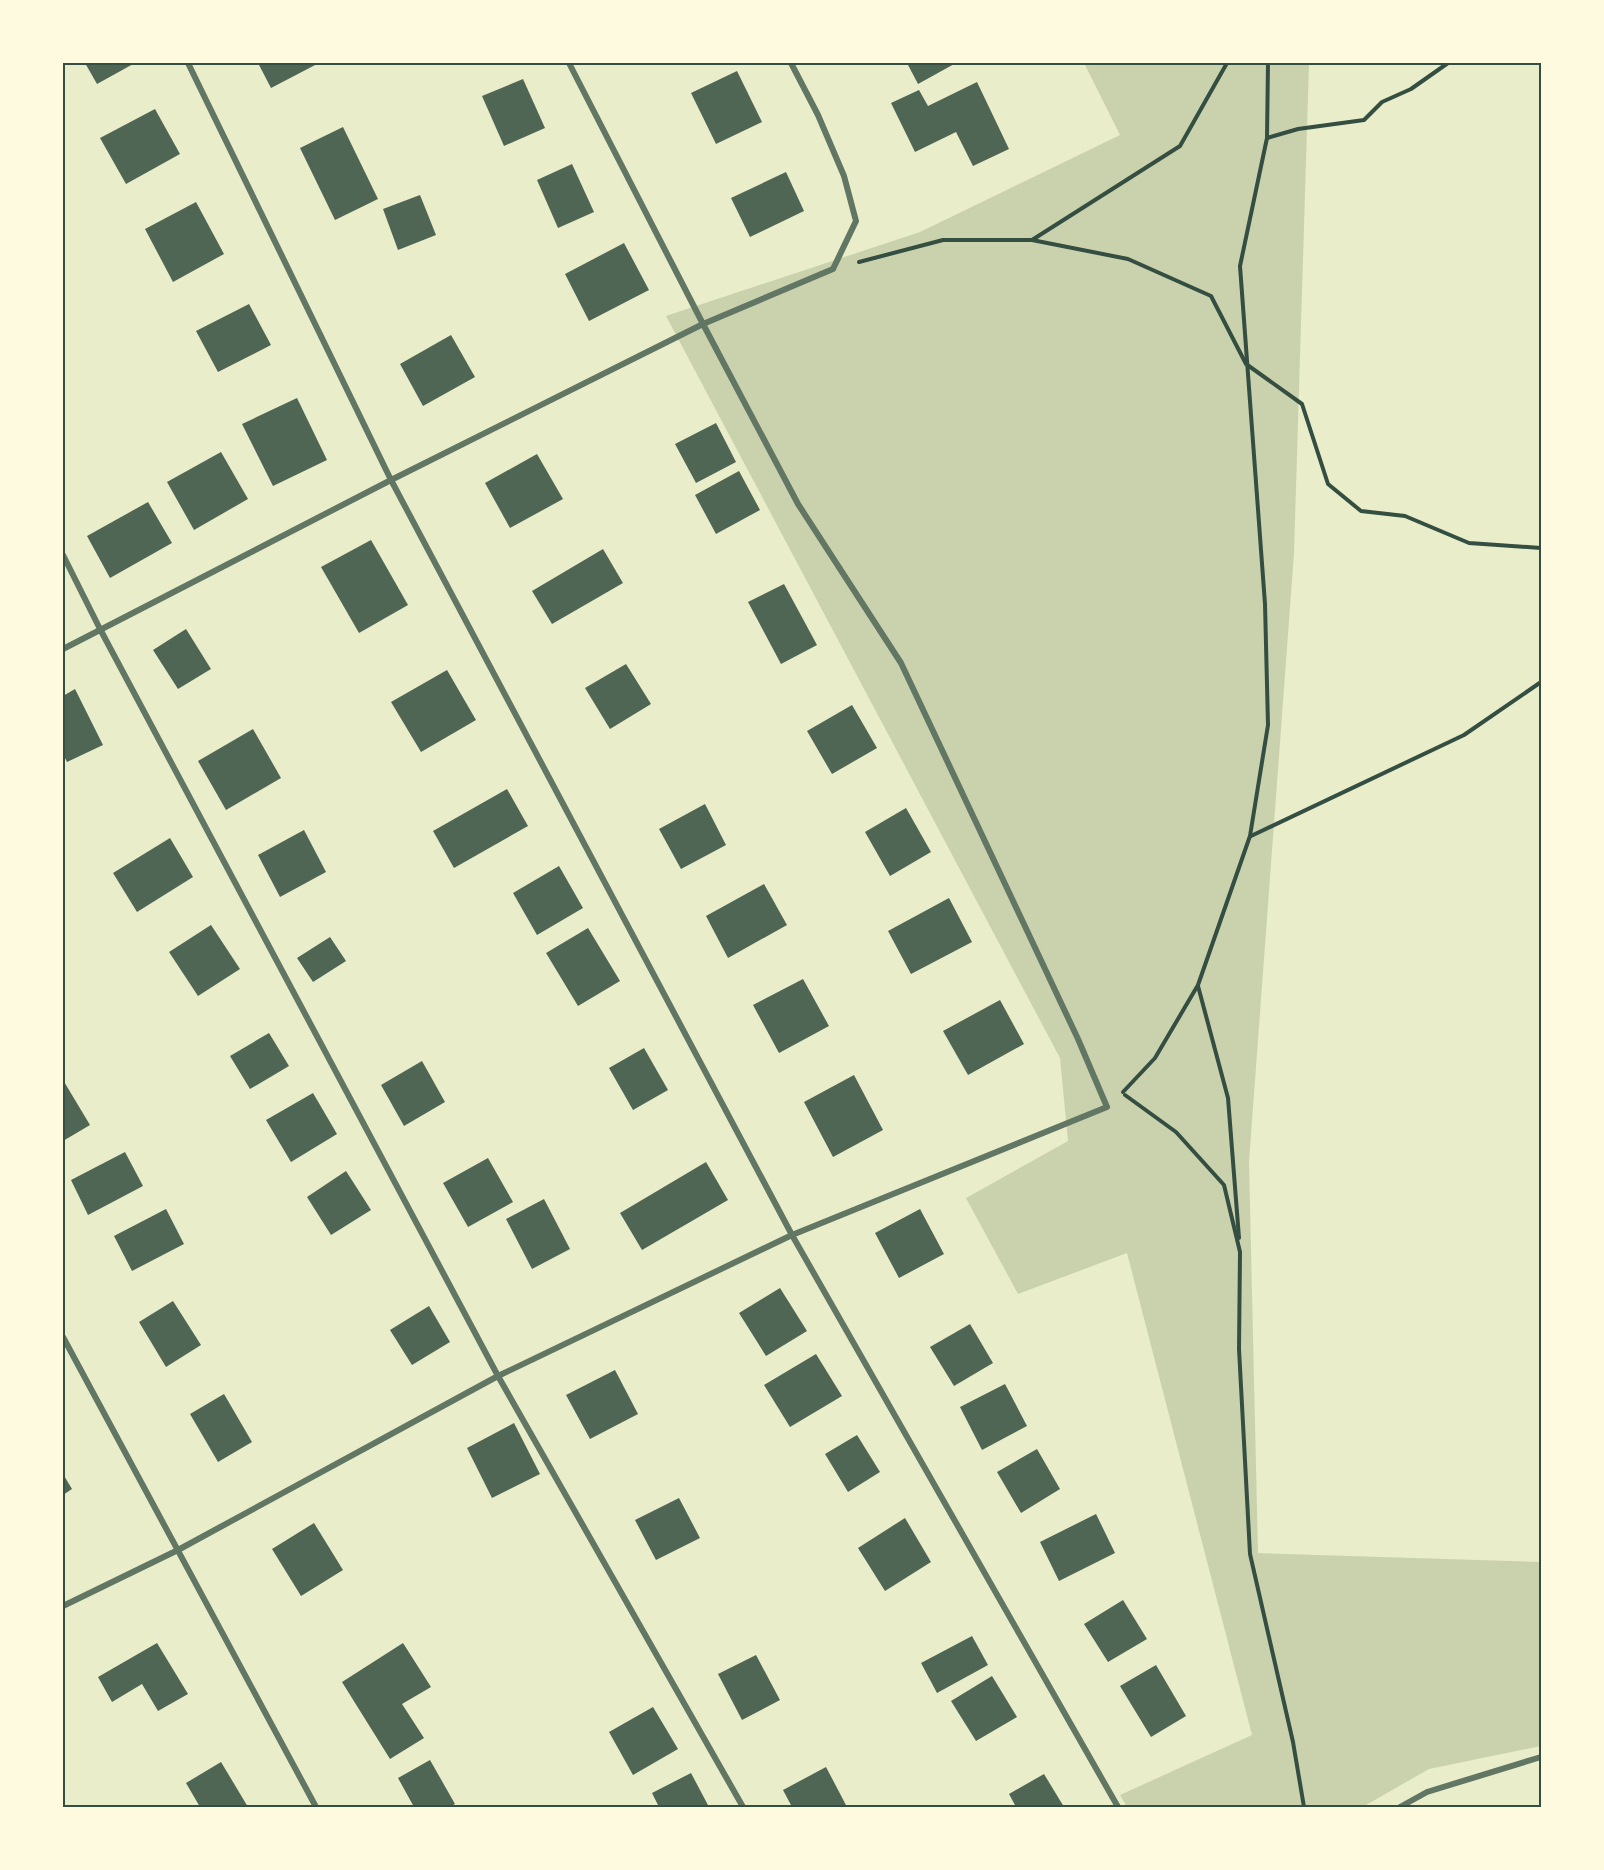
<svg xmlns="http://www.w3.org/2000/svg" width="1604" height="1870" font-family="'Exo 2',sans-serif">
  <rect width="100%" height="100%" fill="#e9edc9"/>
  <polygon fill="#cad2ad" points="1084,63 1309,63 1294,553 1249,1162 1258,1553 1541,1562 1541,1746 1429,1769 1366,1805 1367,1807 1127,1807 1120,1795 1252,1735 1127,1253 1018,1294 966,1198 1068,1141 1060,1058 666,316 920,232 1120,135"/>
  <g fill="#4f6655">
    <polygon points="85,63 135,63 97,84"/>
    <polygon points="258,63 319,63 271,88"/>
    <polygon points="907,63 956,63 918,84"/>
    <polygon points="737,71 762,122 716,144 691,93"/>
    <polygon points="523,79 545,128 504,146 482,96"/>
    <polygon points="977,82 1009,149 973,166 956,132 915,152 891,103 919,90 928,106"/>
    <polygon points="155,109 180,154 126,184 100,138"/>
    <polygon points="343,127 378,199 335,220 300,148"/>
    <polygon points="572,164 594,212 558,228 537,180"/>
    <polygon points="786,172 804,211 750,237 731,198"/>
    <polygon points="420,195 436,235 398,250 383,209"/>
    <polygon points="196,202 224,254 173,282 145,229"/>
    <polygon points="624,243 649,290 589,321 565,274"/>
    <polygon points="249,304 271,345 218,372 196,331"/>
    <polygon points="451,335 475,377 423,406 400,364"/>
    <polygon points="297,398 327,460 273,486 242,424"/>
    <polygon points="716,423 736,462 696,483 675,444"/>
    <polygon points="221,452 248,499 194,530 167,482"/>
    <polygon points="537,454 563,499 510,528 485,483"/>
    <polygon points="739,471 760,510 716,534 695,495"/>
    <polygon points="148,502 172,543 110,578 87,536"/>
    <polygon points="371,540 408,605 359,633 321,567"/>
    <polygon points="603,549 623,583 552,624 532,591"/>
    <polygon points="784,584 817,645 781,664 748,602"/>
    <polygon points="186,629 211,669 178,689 153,650"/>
    <polygon points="626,664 651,704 610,729 585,688"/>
    <polygon points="447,670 476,720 421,752 391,702"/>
    <polygon points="75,689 103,745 67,762 63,754 63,696"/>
    <polygon points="852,705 877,748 832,774 807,731"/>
    <polygon points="253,729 281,778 226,810 198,761"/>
    <polygon points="507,789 528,826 454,868 433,831"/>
    <polygon points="705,804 726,845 681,869 659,829"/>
    <polygon points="906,808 931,852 890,876 865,832"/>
    <polygon points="304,830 326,872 280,897 258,855"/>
    <polygon points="170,838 193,877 137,912 113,873"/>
    <polygon points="559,866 583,908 537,935 513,893"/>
    <polygon points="764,884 787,925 728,958 706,916"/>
    <polygon points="949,898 972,942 911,974 888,931"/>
    <polygon points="211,925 240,969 198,996 169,952"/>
    <polygon points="588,928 620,981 578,1006 546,953"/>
    <polygon points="330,937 346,961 313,982 297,958"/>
    <polygon points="803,979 829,1026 779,1053 753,1005"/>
    <polygon points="1000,1000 1024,1044 968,1075 943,1031"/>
    <polygon points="269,1033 289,1066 250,1089 230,1056"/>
    <polygon points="644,1048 668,1090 633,1110 609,1068"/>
    <polygon points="422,1061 445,1102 404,1126 381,1085"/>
    <polygon points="854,1075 883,1130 833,1157 804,1102"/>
    <polygon points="63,1080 90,1125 63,1141"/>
    <polygon points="313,1093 337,1134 291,1162 266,1120"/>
    <polygon points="125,1152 143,1186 88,1215 71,1180"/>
    <polygon points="488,1158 513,1202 468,1227 443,1183"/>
    <polygon points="706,1162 728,1200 642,1250 620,1213"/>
    <polygon points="346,1171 371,1210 331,1235 307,1197"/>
    <polygon points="544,1199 570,1249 532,1269 506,1219"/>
    <polygon points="166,1209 184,1244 132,1271 114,1236"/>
    <polygon points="920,1209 944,1254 899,1278 875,1233"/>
    <polygon points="780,1288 807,1331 766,1356 739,1313"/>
    <polygon points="173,1301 201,1345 166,1367 139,1322"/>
    <polygon points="429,1306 450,1342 412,1365 390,1330"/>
    <polygon points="970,1324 993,1363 954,1386 930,1347"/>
    <polygon points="816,1354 842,1396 790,1427 764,1385"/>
    <polygon points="615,1370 638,1414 590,1439 566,1395"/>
    <polygon points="1005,1384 1027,1426 982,1450 960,1407"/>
    <polygon points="224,1394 252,1442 218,1462 190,1414"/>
    <polygon points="514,1423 540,1474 492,1498 467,1448"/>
    <polygon points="857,1435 880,1472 848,1492 825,1454"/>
    <polygon points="1037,1449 1060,1489 1021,1513 997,1472"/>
    <polygon points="63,1474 72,1489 63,1495"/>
    <polygon points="679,1498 700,1538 656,1560 635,1520"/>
    <polygon points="1096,1514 1115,1553 1059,1581 1040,1542"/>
    <polygon points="905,1518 931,1562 885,1591 858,1548"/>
    <polygon points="314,1523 343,1570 301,1596 272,1549"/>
    <polygon points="1123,1600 1147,1639 1108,1662 1084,1624"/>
    <polygon points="972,1636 988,1665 937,1693 921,1663"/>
    <polygon points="157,1643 188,1694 158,1711 142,1684 112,1702 98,1677"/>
    <polygon points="403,1643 431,1687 402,1704 424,1738 390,1759 342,1682"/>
    <polygon points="756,1655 780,1700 742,1720 718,1674"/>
    <polygon points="1156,1665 1186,1716 1151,1737 1120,1686"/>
    <polygon points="992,1676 1017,1717 976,1741 951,1701"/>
    <polygon points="653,1707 678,1749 633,1775 609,1732"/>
    <polygon points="430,1760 455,1804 449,1807 414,1807 398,1778"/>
    <polygon points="221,1762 248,1807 200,1807 186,1783"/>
    <polygon points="826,1767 847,1807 792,1807 783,1790"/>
    <polygon points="691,1773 709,1807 659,1807 652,1793"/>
    <polygon points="1044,1774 1064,1807 1016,1807 1009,1794"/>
  </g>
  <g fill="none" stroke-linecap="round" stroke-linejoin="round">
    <g stroke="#344e41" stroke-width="4">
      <polyline points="1267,138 1298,129 1364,120 1382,102 1411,89 1448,63"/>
      <polyline points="1032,240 1128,259 1211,296 1246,364 1302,404 1328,484 1361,511 1405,516 1469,543 1541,548"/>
      <polyline points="859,262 943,240 1032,240 1180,146 1227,63"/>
      <polyline points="1251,836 1464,735 1541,682"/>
      <polyline points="1198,986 1228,1098 1239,1238"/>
      <polyline points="1123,1092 1155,1058 1198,985 1250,836 1268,725 1265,604 1240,266 1267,138 1268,63"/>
      <polyline points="1125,1095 1176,1132 1224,1185 1240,1252 1239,1349 1250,1554 1293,1742 1304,1807"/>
    </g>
    <g stroke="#617663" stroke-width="6">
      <polyline points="188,63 391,480 792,1235 1118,1807"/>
      <polyline points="63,555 100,629 498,1376 743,1807"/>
      <polyline points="63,649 391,480 703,324 833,269 856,221 844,176 818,115 791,63"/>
      <polyline points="63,1337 316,1807"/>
      <polyline points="63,1606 178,1550 498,1376 792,1235 1107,1107 1078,1039 901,663 798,504 703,324 569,63"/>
      <polyline points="1400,1807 1427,1792 1541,1757"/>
    </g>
  </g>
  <rect width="1604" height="1870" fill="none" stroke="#fefae0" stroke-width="129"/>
  <rect x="64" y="64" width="1476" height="1742" fill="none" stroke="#344e41" stroke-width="2"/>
</svg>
